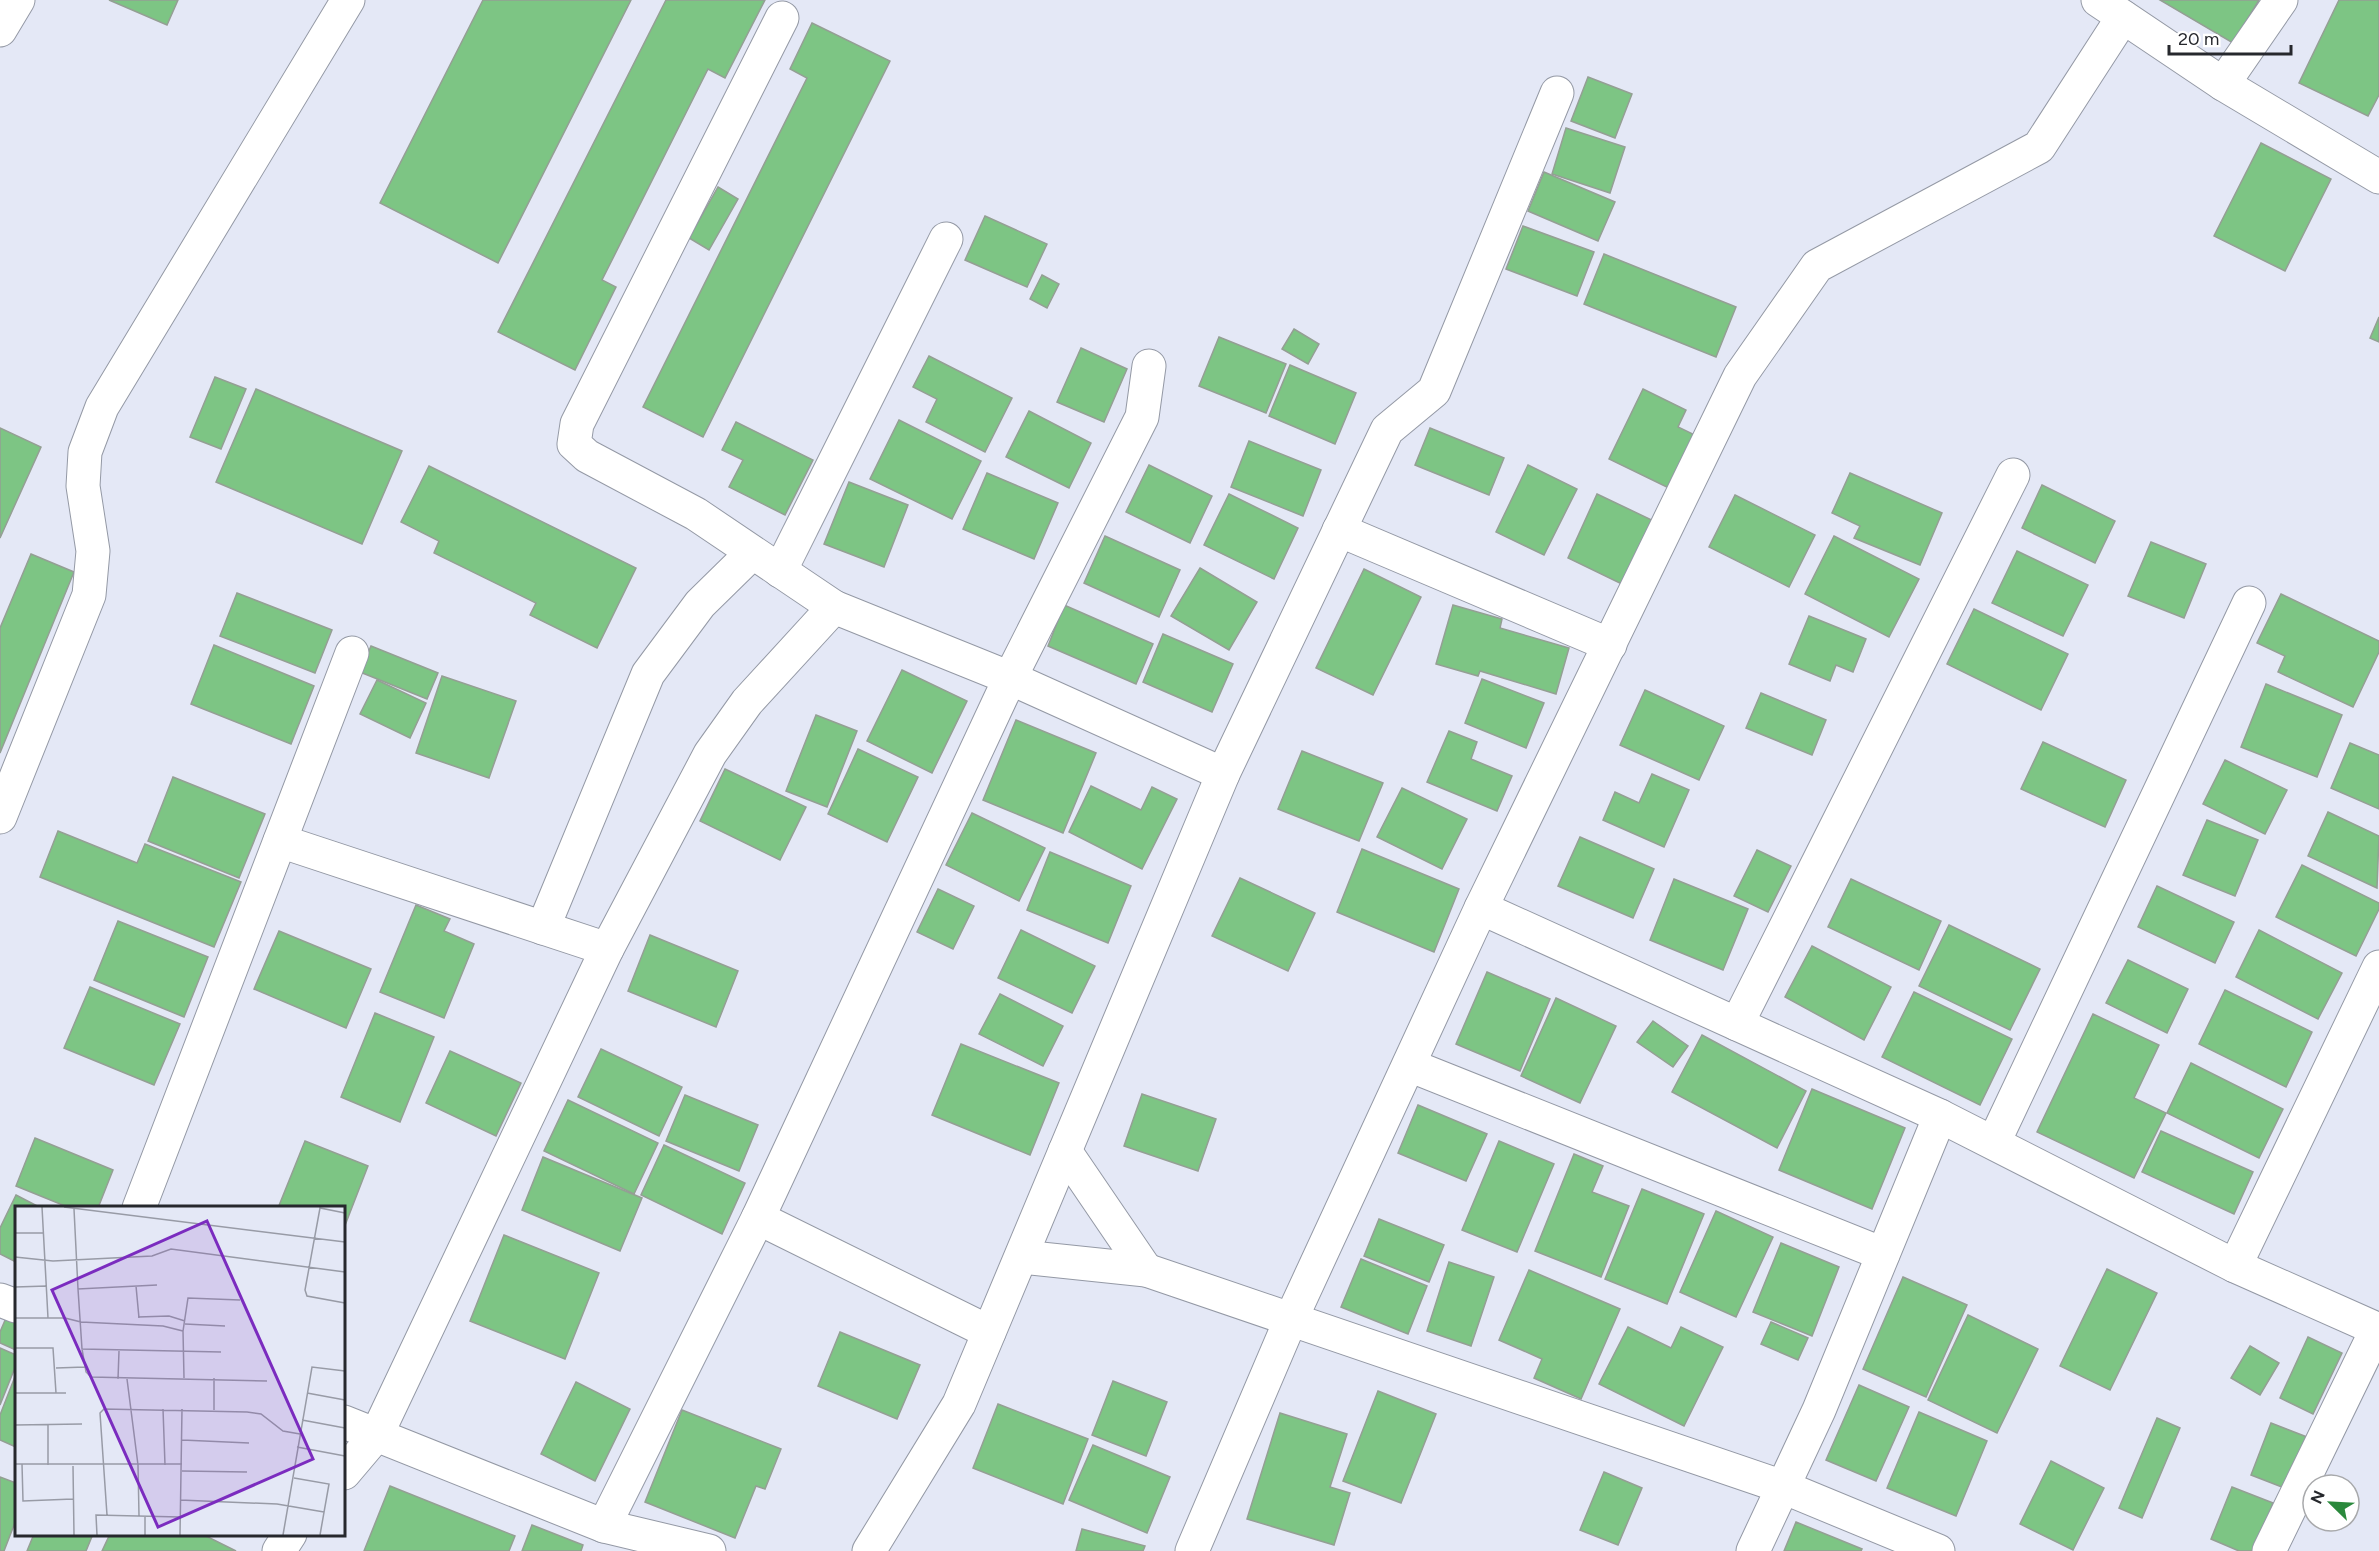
<svg xmlns="http://www.w3.org/2000/svg" width="2379" height="1551" font-family="Figtree,sans-serif">
  <rect width="100%" height="100%" fill="#e4e8f6"/>
  <g fill="#7dc584" stroke="#949f94" stroke-width="1.5">
    <polygon points="109,0 178,0 167,25"/>
    <polygon points="483,0 631,0 498,263 380,203"/>
    <polygon points="666,0 765,0 725,78 708,69 602,280 616,287 575,370 498,332"/>
    <polygon points="2160,0 2259,0 2233,43"/>
    <polygon points="2339,0 2379,0 2379,95 2368,116 2299,83"/>
    <polygon points="812,23 890,61 703,437 643,407 807,78 790,69"/>
    <polygon points="1588,77 1632,94 1615,138 1571,121"/>
    <polygon points="1566,128 1625,147 1610,193 1552,174"/>
    <polygon points="2261,143 2331,179 2285,271 2214,236"/>
    <polygon points="1544,172 1615,202 1598,241 1528,211"/>
    <polygon points="718,187 738,199 709,250 689,238"/>
    <polygon points="985,216 1047,244 1027,287 965,260"/>
    <polygon points="1523,226 1594,252 1577,296 1506,269"/>
    <polygon points="1604,254 1736,307 1716,357 1584,304"/>
    <polygon points="1042,275 1059,284 1047,308 1030,299"/>
    <polygon points="2379,317 2379,342 2370,338"/>
    <polygon points="1294,329 1319,344 1308,364 1282,349"/>
    <polygon points="1219,337 1286,364 1266,413 1199,386"/>
    <polygon points="1081,348 1127,369 1104,422 1057,402"/>
    <polygon points="929,356 1012,398 985,452 926,422 937,399 913,387"/>
    <polygon points="1290,365 1356,393 1335,444 1269,416"/>
    <polygon points="215,377 246,389 221,449 190,437"/>
    <polygon points="256,389 402,451 362,544 216,482"/>
    <polygon points="1643,389 1686,410 1678,427 1701,438 1675,491 1609,459"/>
    <polygon points="1029,411 1091,443 1069,488 1006,457"/>
    <polygon points="899,420 981,461 952,519 870,479"/>
    <polygon points="736,422 813,460 785,515 729,487 743,460 722,450"/>
    <polygon points="0,428 41,447 0,538"/>
    <polygon points="1430,428 1504,458 1489,495 1415,465"/>
    <polygon points="1249,441 1321,470 1303,516 1231,487"/>
    <polygon points="1149,465 1212,496 1190,543 1126,512"/>
    <polygon points="1528,465 1577,489 1544,555 1496,532"/>
    <polygon points="429,466 636,568 597,648 530,615 536,603 434,553 439,541 401,522"/>
    <polygon points="987,473 1058,503 1034,559 963,529"/>
    <polygon points="1850,473 1942,513 1920,565 1854,538 1860,526 1832,513"/>
    <polygon points="849,482 908,505 884,567 824,544"/>
    <polygon points="2042,485 2115,521 2095,563 2022,528"/>
    <polygon points="1229,494 1298,528 1274,579 1204,545"/>
    <polygon points="1597,494 1658,523 1628,587 1568,558"/>
    <polygon points="1735,495 1815,535 1789,587 1709,547"/>
    <polygon points="1105,536 1180,570 1159,617 1084,583"/>
    <polygon points="1834,536 1919,579 1889,637 1805,594"/>
    <polygon points="2151,542 2206,564 2184,618 2128,596"/>
    <polygon points="2017,551 2088,585 2063,636 1992,603"/>
    <polygon points="31,554 74,572 0,753 0,628"/>
    <polygon points="1200,568 1257,602 1229,650 1171,616"/>
    <polygon points="1364,569 1421,597 1373,695 1316,668"/>
    <polygon points="237,593 332,630 315,673 220,636"/>
    <polygon points="2281,594 2379,641 2379,652 2353,707 2278,672 2285,656 2257,643"/>
    <polygon points="1064,605 1153,644 1136,684 1048,646"/>
    <polygon points="1453,605 1502,619 1500,628 1569,648 1556,694 1480,671 1478,676 1436,664"/>
    <polygon points="1974,609 2068,654 2041,710 1947,664"/>
    <polygon points="1809,616 1866,639 1853,672 1836,665 1830,681 1789,664"/>
    <polygon points="1163,634 1233,664 1212,712 1143,682"/>
    <polygon points="214,645 314,686 291,744 191,704"/>
    <polygon points="371,646 438,673 427,699 360,672"/>
    <polygon points="902,670 967,701 932,773 867,741"/>
    <polygon points="442,676 516,701 489,778 416,753"/>
    <polygon points="1482,679 1544,703 1526,748 1465,723"/>
    <polygon points="377,680 426,703 410,738 360,714"/>
    <polygon points="2266,684 2342,715 2317,777 2241,747"/>
    <polygon points="1645,690 1724,726 1699,780 1620,745"/>
    <polygon points="1761,693 1826,720 1812,755 1746,728"/>
    <polygon points="816,715 857,731 827,807 786,791"/>
    <polygon points="1016,720 1096,753 1063,833 983,800"/>
    <polygon points="1449,731 1477,742 1471,759 1512,776 1497,811 1427,782"/>
    <polygon points="2043,742 2126,780 2105,827 2021,789"/>
    <polygon points="2350,743 2379,755 2379,809 2331,788"/>
    <polygon points="858,749 918,777 887,842 828,814"/>
    <polygon points="1302,751 1383,783 1359,841 1278,809"/>
    <polygon points="2225,760 2287,790 2265,834 2203,804"/>
    <polygon points="725,769 806,807 780,860 700,821"/>
    <polygon points="1652,774 1689,790 1664,847 1603,820 1615,792 1639,803"/>
    <polygon points="173,777 265,814 239,878 148,841"/>
    <polygon points="1091,786 1141,810 1152,787 1177,799 1142,869 1069,832"/>
    <polygon points="1402,788 1467,819 1442,869 1377,837"/>
    <polygon points="2328,812 2379,836 2377,888 2308,856"/>
    <polygon points="972,813 1045,848 1019,901 946,865"/>
    <polygon points="2207,820 2258,840 2235,896 2183,875"/>
    <polygon points="58,831 137,863 145,844 241,882 214,947 40,877"/>
    <polygon points="1580,837 1654,869 1633,918 1558,886"/>
    <polygon points="1362,849 1459,889 1434,952 1337,912"/>
    <polygon points="1757,850 1791,866 1768,912 1734,896"/>
    <polygon points="1050,852 1131,886 1108,943 1027,910"/>
    <polygon points="2302,865 2379,903 2379,909 2356,956 2276,917"/>
    <polygon points="1240,878 1315,913 1288,971 1212,936"/>
    <polygon points="1674,879 1748,909 1723,970 1650,940"/>
    <polygon points="1851,879 1941,921 1919,970 1828,927"/>
    <polygon points="2157,886 2234,922 2215,963 2138,927"/>
    <polygon points="938,889 974,906 953,949 917,932"/>
    <polygon points="416,905 450,919 444,931 474,944 444,1018 380,992"/>
    <polygon points="118,921 208,957 184,1017 94,980"/>
    <polygon points="1949,925 2040,969 2010,1030 1919,986"/>
    <polygon points="1021,930 1095,966 1072,1013 998,978"/>
    <polygon points="2259,930 2342,973 2318,1019 2236,977"/>
    <polygon points="279,931 371,969 346,1028 254,989"/>
    <polygon points="650,935 738,971 716,1027 628,991"/>
    <polygon points="1812,946 1891,987 1864,1040 1785,997"/>
    <polygon points="2128,960 2188,989 2167,1033 2106,1003"/>
    <polygon points="1487,972 1550,999 1520,1071 1456,1044"/>
    <polygon points="90,987 180,1024 154,1085 64,1048"/>
    <polygon points="2225,990 2312,1032 2286,1087 2199,1044"/>
    <polygon points="1914,992 2012,1039 1980,1105 1882,1057"/>
    <polygon points="1000,994 1063,1026 1043,1066 979,1034"/>
    <polygon points="1556,998 1616,1026 1580,1103 1521,1076"/>
    <polygon points="375,1013 434,1037 400,1122 341,1097"/>
    <polygon points="2093,1014 2159,1045 2134,1098 2166,1113 2134,1178 2037,1132"/>
    <polygon points="1653,1021 1688,1046 1673,1067 1637,1042"/>
    <polygon points="1702,1035 1806,1091 1777,1148 1672,1092"/>
    <polygon points="961,1044 1059,1083 1030,1155 932,1115"/>
    <polygon points="601,1049 682,1087 659,1136 578,1097"/>
    <polygon points="450,1051 521,1083 496,1136 426,1103"/>
    <polygon points="2191,1063 2283,1109 2259,1158 2167,1113"/>
    <polygon points="1812,1089 1905,1128 1872,1209 1779,1170"/>
    <polygon points="1142,1094 1216,1119 1198,1171 1124,1146"/>
    <polygon points="685,1095 758,1125 739,1171 666,1141"/>
    <polygon points="568,1100 658,1143 634,1194 544,1151"/>
    <polygon points="1418,1105 1487,1134 1466,1181 1398,1153"/>
    <polygon points="2161,1131 2253,1172 2234,1214 2142,1172"/>
    <polygon points="35,1138 113,1170 98,1208 70,1208 16,1186"/>
    <polygon points="305,1141 368,1166 344,1228 344,1208 278,1208"/>
    <polygon points="1499,1141 1554,1164 1517,1252 1462,1230"/>
    <polygon points="664,1145 745,1183 722,1234 641,1195"/>
    <polygon points="1574,1154 1603,1166 1592,1192 1629,1206 1601,1277 1535,1251"/>
    <polygon points="543,1157 642,1198 620,1251 522,1210"/>
    <polygon points="1642,1189 1704,1214 1667,1304 1605,1279"/>
    <polygon points="16,1195 41,1208 16,1208 16,1262 0,1254 0,1228"/>
    <polygon points="1716,1211 1773,1237 1736,1317 1680,1292"/>
    <polygon points="1379,1219 1444,1245 1429,1282 1364,1256"/>
    <polygon points="504,1235 599,1273 565,1359 470,1321"/>
    <polygon points="1781,1243 1839,1267 1812,1336 1753,1312"/>
    <polygon points="1361,1259 1427,1286 1408,1334 1341,1307"/>
    <polygon points="1449,1262 1494,1277 1471,1346 1427,1331"/>
    <polygon points="2107,1269 2157,1293 2110,1390 2060,1366"/>
    <polygon points="1529,1270 1620,1309 1581,1399 1534,1378 1542,1359 1499,1340"/>
    <polygon points="1903,1277 1967,1305 1926,1397 1863,1369"/>
    <polygon points="1968,1315 2038,1349 1997,1433 1928,1400"/>
    <polygon points="6,1318 16,1323 16,1350 0,1343 0,1332"/>
    <polygon points="1771,1322 1808,1338 1798,1360 1761,1344"/>
    <polygon points="1628,1327 1671,1348 1681,1327 1723,1347 1684,1426 1599,1384"/>
    <polygon points="840,1332 920,1365 897,1419 818,1386"/>
    <polygon points="2308,1337 2342,1353 2313,1414 2280,1398"/>
    <polygon points="2250,1346 2279,1363 2260,1395 2231,1378"/>
    <polygon points="0,1348 16,1355 16,1365 0,1405"/>
    <polygon points="16,1374 16,1447 0,1440 0,1415"/>
    <polygon points="1113,1381 1167,1402 1146,1456 1092,1435"/>
    <polygon points="576,1382 630,1409 595,1481 541,1454"/>
    <polygon points="1859,1385 1909,1407 1876,1481 1826,1460"/>
    <polygon points="1378,1391 1436,1414 1401,1503 1343,1481"/>
    <polygon points="998,1404 1088,1439 1063,1504 973,1468"/>
    <polygon points="682,1410 781,1449 765,1489 756,1486 735,1538 645,1502"/>
    <polygon points="1919,1412 1987,1441 1956,1516 1887,1488"/>
    <polygon points="1280,1413 1347,1434 1330,1487 1350,1493 1334,1545 1247,1519"/>
    <polygon points="2157,1418 2180,1428 2142,1518 2119,1508"/>
    <polygon points="2271,1423 2307,1437 2287,1489 2251,1475"/>
    <polygon points="1093,1445 1170,1477 1147,1533 1069,1500"/>
    <polygon points="2051,1461 2104,1488 2073,1550 2020,1524"/>
    <polygon points="1604,1472 1642,1488 1618,1545 1580,1530"/>
    <polygon points="0,1477 16,1483 16,1520 4,1551 0,1551"/>
    <polygon points="390,1486 515,1536 509,1551 364,1551"/>
    <polygon points="2232,1487 2273,1503 2254,1551 2239,1551 2211,1539"/>
    <polygon points="1796,1522 1862,1549 1861,1551 1784,1551"/>
    <polygon points="532,1525 583,1545 581,1551 522,1551"/>
    <polygon points="1082,1529 1145,1546 1143,1551 1076,1551"/>
    <polygon points="34,1534 93,1534 86,1551 27,1551"/>
    <polygon points="110,1534 202,1534 236,1551 102,1551"/>
  </g>
  <g fill="none" stroke-linecap="round" stroke-linejoin="round">
    <defs>
      <g id="minor">
        <polyline points="2098,0 2223,84 2379,177"/>
        <polyline points="0,30 18,0"/>
        <polyline points="2223,84 2281,0"/>
        <polyline points="1339,530 1610,645"/>
        <polyline points="780,571 946,239"/>
        <polyline points="834,607 1010,678 1223,774"/>
        <polyline points="0,817 89,595 93,551 83,486 85,452 102,407 348,0"/>
        <polyline points="280,841 607,949"/>
        <polyline points="1481,908 1940,1116 2235,1266 2379,1330"/>
        <polyline points="543,928 648,674 700,604 752,553"/>
        <polyline points="1737,1024 2013,475"/>
        <polyline points="1409,1065 1883,1254"/>
        <polyline points="1994,1142 2249,603"/>
        <polyline points="1065,1151 1146,1270"/>
        <polyline points="139,1208 352,653"/>
        <polyline points="758,1218 989,1332"/>
        <polyline points="1022,1257 1146,1270 1783,1487 1938,1551"/>
        <polyline points="2235,1266 2379,967"/>
        <polyline points="0,1300 16,1306"/>
        <polyline points="344,1422 604,1526 758,1218 1010,678 1142,417 1149,366"/>
        <polyline points="344,1473 377,1434 607,949 710,754 747,702 834,607 696,514 587,456 574,444 577,424 782,18"/>
        <polyline points="604,1526 709,1551"/>
        <polyline points="279,1551 290,1534"/>
        <polyline points="869,1551 959,1404 1223,774 1387,430 1434,391 1557,93"/>
        <polyline points="1192,1551 1291,1319 1481,908 1740,376 1817,266 2039,147 2123,17"/>
        <polyline points="1753,1551 1819,1410 1940,1116"/>
        <polyline points="2269,1551 2377,1329"/>
      </g>
    </defs>
    <use href="#minor" stroke="#9499a5" stroke-width="35"/>
    <use href="#minor" stroke="#fff" stroke-width="33"/>
  </g>
  <g transform="translate(15 1206)">
    <rect width="330" height="330" fill="#e4e8f6"/>
    <path fill="none" stroke="#989ba6" stroke-width="1.5" d="M27,1L33,112M49,1L330,36M59,3L63,83L142,79M330,7L305,2L290,84L292,90L330,97M0,27H29M0,51L38,55L137,50L156,43L330,66M121,80L124,112M0,81L32,80M63,83L67,143L206,146M123,111L154,110L170,115M0,112H50L66,116L148,120L168,125L173,92L225,94M170,118L210,120M168,125L169,172M0,142H38L41,187M67,143L71,166L76,171L252,175M41,162L70,161M199,172V204M103,173L104,145M112,173L123,259L124,310M0,187H51M292,187L330,194M148,203L150,259M287,214L330,222M0,219L67,218M167,234L234,237M282,241L330,250M0,258H167M7,258L8,295L58,293M33,259V219M58,260L59,329M167,265L232,266M279,272L314,278L305,329M165,294L262,298L309,306M92,309L85,207L89,203L232,206L246,208L268,225L285,228M82,329L81,309L165,311M130,329V310M165,329L167,203M268,329L297,161L330,165"/>
    <path fill="#7b2cbf" fill-opacity="0.15" stroke="#7b2cbf" stroke-width="3" d="M192,15L298,253L143,321L37,84Z"/>
    <rect width="330" height="330" fill="none" stroke="#26282d" stroke-width="3"/>
  </g>
  <g transform="translate(2331 1503) rotate(294)"><circle r="28" fill="#ffffff" stroke="#a8a9ab" stroke-width="1.5"/>
  <path d="M0-4.5L10 22L0 15L-10 22Z" fill="#2a893c"/>
  <text y="-9" font-size="16" font-weight="bold" text-anchor="middle" fill="#26282d">N</text>
  </g>
  <path d="M2169 45v9h122v-9" fill="none" stroke="#26282d" stroke-width="3"/>
  <text x="2178" y="45" font-size="18" fill="#26282d" stroke="#ffffff" stroke-width="4.5" paint-order="stroke">20 m</text>
</svg>
